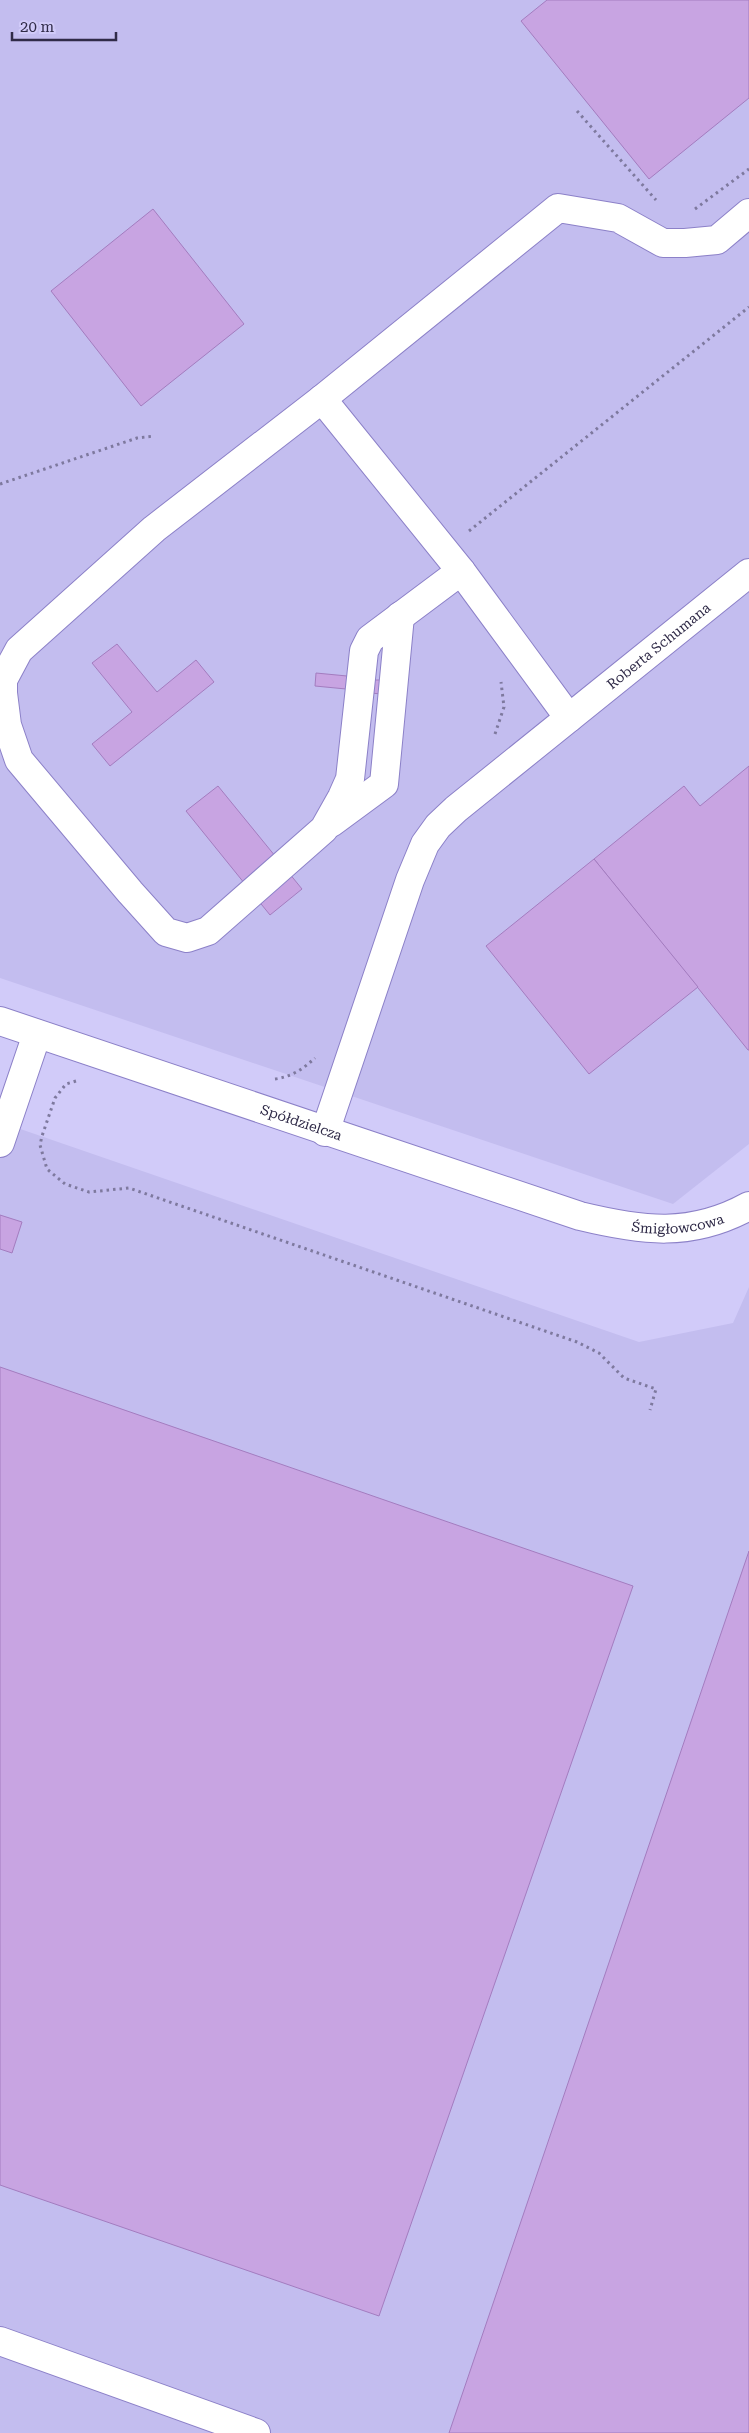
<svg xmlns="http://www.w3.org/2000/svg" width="749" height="2433" font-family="'Roboto Serif',serif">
  <rect width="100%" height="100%" fill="#d1cbf9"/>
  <g fill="#c3bdef">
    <polygon points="0,0 749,0 749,1144 673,1204 0,978"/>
    <polygon points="0,1122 639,1342 733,1323 749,1287 749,2433 0,2433"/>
  </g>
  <g fill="#c8a4e2" stroke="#a37cbf">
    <polygon points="547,0 749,0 749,98 649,179 521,21"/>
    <polygon points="153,209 244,324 141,406 51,291"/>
    <polygon points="117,644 157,692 196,660 214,682 110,766 92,744 132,712 92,663"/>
    <polygon points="316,673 347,676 346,689 315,686"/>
    <polygon points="372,680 383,680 381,694 371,693"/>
    <polygon points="749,766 749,1050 748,1050 594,859 684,786 700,806"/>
    <polygon points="218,786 302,889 270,915 186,811"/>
    <polygon points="594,859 698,987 589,1074 486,946"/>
    <polygon points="0,1215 22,1222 12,1253 0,1249"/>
    <polygon points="0,1367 633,1586 379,2316 0,2185"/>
    <polygon points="749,1551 749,2433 449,2433"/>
  </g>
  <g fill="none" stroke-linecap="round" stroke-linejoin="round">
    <defs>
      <g id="minor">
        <polyline points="322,399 461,571 569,718"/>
        <polyline points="461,571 370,639 364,651 350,779 342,797 324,829 208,931 187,938 166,932 130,892 19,760 7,725 3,693 3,680 19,650 154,529 322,399 558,208 618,218 663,243 685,243 717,240 749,213"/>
        <polyline points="331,823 384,784 400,616"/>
        <path id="s1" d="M0,1021L580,1216C642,1231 691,1238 749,1206"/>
        <path id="s2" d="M325,1132L410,880L425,844L438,826L456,809L749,573"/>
        <polyline points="0,1143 37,1034"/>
        <polyline points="0,2341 256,2433"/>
      </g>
    </defs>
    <use href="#minor" stroke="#8c81c8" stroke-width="30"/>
    <g stroke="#7e799e" stroke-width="3" stroke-dasharray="2.5 4" stroke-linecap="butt">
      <polyline points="577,111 656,200"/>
      <polyline points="695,209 749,169"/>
      <polyline points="0,484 137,438 154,436"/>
      <polyline points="469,531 749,307"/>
      <polyline points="495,734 504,707 501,682"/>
      <path d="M275,1079C291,1077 303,1069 315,1058"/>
      <polyline points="76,1081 66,1084 55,1098 42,1136 40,1145 47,1169 65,1184 89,1192 129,1188 577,1342 599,1353 624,1378 656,1389 650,1410"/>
    </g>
    <use href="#minor" stroke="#fff" stroke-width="28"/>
  </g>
  <g text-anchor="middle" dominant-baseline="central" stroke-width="4.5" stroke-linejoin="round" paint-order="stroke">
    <g font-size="14" fill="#302b48" stroke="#d1cbf9">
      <text stroke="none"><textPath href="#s2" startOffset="612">Roberta Schumana</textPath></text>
      <text stroke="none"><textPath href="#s1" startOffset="318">Spółdzielcza</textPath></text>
      <text stroke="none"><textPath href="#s1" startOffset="711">Śmigłowcowa</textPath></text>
    </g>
  </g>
  <path d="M12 32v8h104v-8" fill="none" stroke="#302b48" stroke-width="2.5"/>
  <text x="20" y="32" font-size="15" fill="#302b48" stroke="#d1cbf9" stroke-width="4" paint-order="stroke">20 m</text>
</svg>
